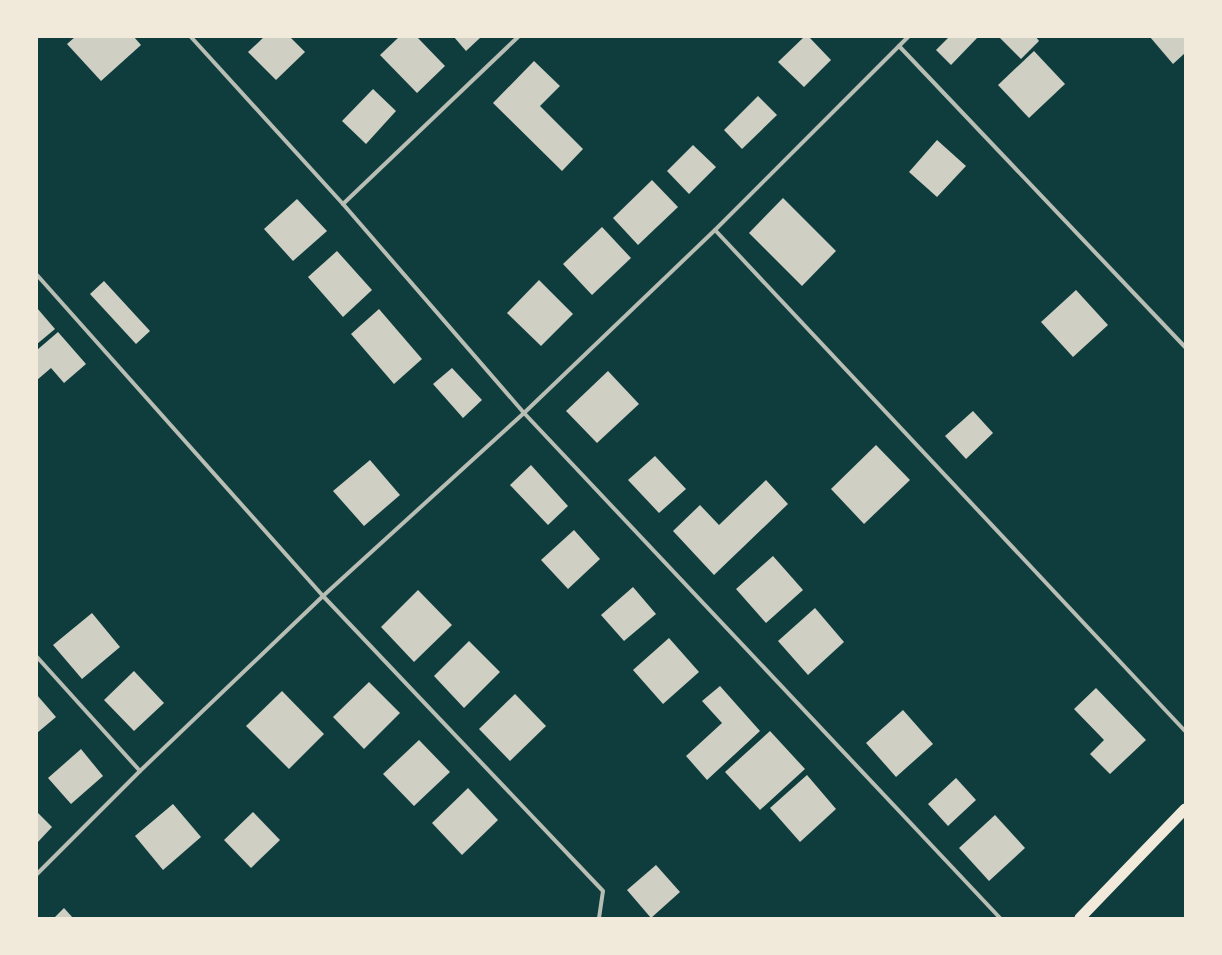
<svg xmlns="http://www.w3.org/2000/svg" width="1222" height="955" font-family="Rubik,sans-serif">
  <rect width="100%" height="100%" fill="#0f3d3e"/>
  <g fill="#cfcfc3">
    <polygon points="75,37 134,37 141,45 101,81 67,44"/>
    <polygon points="264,37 290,37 305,52 276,80 248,52"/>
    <polygon points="399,37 417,37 445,66 417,93 380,55"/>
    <polygon points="454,37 481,37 466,51"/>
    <polygon points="804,37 809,37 831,60 804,87 778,62"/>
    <polygon points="949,37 978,37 951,65 936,50"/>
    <polygon points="999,37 1036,37 1039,41 1021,59"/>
    <polygon points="1150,37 1185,37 1185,53 1173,64"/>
    <polygon points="1034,51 1065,84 1029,118 998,85"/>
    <polygon points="534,61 560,86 540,106 583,149 562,171 493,103"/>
    <polygon points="373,89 396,111 366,144 342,121"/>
    <polygon points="758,96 777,115 742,149 724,130"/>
    <polygon points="937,140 966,166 937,197 909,172"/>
    <polygon points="693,145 716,167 689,194 667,171"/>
    <polygon points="652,180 678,207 638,245 613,218"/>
    <polygon points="783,198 836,251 802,286 749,233"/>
    <polygon points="297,199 327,231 293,261 264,229"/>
    <polygon points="602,227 631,258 592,295 563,264"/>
    <polygon points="337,251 372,290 343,317 308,277"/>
    <polygon points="539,280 573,314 541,346 507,313"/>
    <polygon points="104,281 150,331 136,344 90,294"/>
    <polygon points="1076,290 1108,325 1073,357 1041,322"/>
    <polygon points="37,308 55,329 37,344"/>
    <polygon points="379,309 422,359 394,384 351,334"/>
    <polygon points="58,332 86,364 64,383 51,368 37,380 37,350"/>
    <polygon points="452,368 482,400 463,418 433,384"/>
    <polygon points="608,371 639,404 597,443 566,411"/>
    <polygon points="973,411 993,433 966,459 945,436"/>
    <polygon points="876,445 910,480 864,524 831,489"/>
    <polygon points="655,456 686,489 659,513 628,480"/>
    <polygon points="370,460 400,495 364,526 333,491"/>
    <polygon points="531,465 568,506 548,525 510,485"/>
    <polygon points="766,480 788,504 714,575 673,531 700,505 719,525"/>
    <polygon points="574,530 600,559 568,589 541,560"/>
    <polygon points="773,556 803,590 766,623 736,589"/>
    <polygon points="633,587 656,614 624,641 601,615"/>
    <polygon points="418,590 452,625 414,662 381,627"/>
    <polygon points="815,608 844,642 808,675 778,641"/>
    <polygon points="92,613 120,647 82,679 53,645"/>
    <polygon points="669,638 699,672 663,704 633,670"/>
    <polygon points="469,641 500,672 464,708 434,676"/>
    <polygon points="134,671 164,703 134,731 104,700"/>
    <polygon points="369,682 400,713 364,749 333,717"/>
    <polygon points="720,686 760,731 707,780 686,756 722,723 702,701"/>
    <polygon points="1096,688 1146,740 1110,774 1090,754 1104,740 1074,709"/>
    <polygon points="282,691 324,734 289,769 246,726"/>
    <polygon points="515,694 546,726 510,761 479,729"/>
    <polygon points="37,695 56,717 37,733"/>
    <polygon points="903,710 933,744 896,777 866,743"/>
    <polygon points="770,731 805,769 760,810 725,772"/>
    <polygon points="419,740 450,772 414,806 383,774"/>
    <polygon points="81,749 103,776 71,804 48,778"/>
    <polygon points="807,775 836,809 800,842 770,808"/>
    <polygon points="956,778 976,800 948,826 928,804"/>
    <polygon points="468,788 498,820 462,855 432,823"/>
    <polygon points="173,804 201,837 163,870 135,836"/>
    <polygon points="37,812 52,827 37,843"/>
    <polygon points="253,812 280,840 251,868 224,840"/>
    <polygon points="995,815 1025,848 989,881 959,848"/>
    <polygon points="656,865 680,892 651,918 627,890"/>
    <polygon points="64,908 73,918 54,918"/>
  </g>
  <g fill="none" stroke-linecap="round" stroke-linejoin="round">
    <g stroke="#b8beb3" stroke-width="4">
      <polyline points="191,37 343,204 524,413 1000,918"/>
      <polyline points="899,46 1185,347"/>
      <polyline points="343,204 518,37"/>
      <polyline points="715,230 1185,731"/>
      <polyline points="37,275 323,596 603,891 599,918"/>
      <polyline points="37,657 140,771"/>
      <polyline points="37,874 140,771 323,596 524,413 715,230 908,37"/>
    </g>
    <polyline stroke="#f1e9da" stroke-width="11" points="1080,918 1185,809"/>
  </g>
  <rect width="1222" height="955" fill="none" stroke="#f1e9da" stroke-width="76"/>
</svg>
